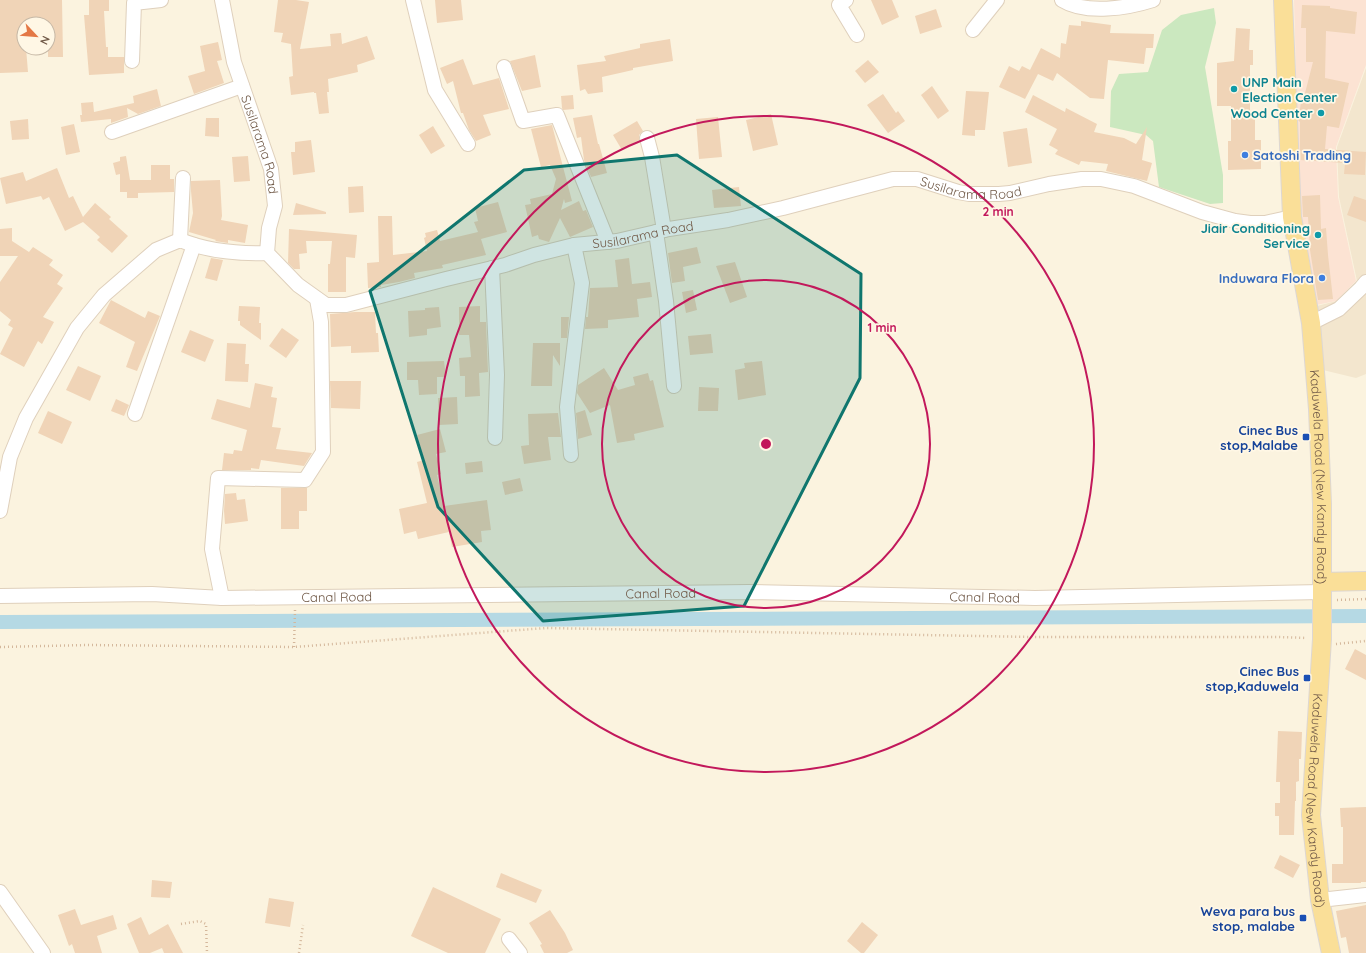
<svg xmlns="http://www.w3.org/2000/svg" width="1366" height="953" font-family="Quicksand,sans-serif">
  <rect width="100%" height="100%" fill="#fbf3df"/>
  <polygon fill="#f3e6ce" points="1366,68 1366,374 1356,378 1323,370 1317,306 1336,301 1357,281 1339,197 1337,147"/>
  <polygon fill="#fce3d3" points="1294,0 1366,0 1366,65 1336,147 1338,197 1356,281 1336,301 1316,305 1300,216"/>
  <polygon fill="#cbe8bf" points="1214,8 1216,23 1205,67 1223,175 1223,203 1210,204 1159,187 1153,141 1146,135 1110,127 1111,91 1119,74 1148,72 1162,30 1181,15"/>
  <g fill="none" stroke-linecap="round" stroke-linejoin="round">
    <polyline stroke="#b5d9e4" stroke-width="14" points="0,622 1366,616"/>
  </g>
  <g fill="#f0d4b7">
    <polygon points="0,0 62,0 63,57 48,57 48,24 24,24 24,48 26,48 28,72 0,73"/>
    <polygon points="89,0 109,0 109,11 104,11 106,47 108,47 108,57 124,57 124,73 89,75 84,15 89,15"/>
    <polygon points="278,0 296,0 309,2 300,49 331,46 330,34 341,33 342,44 367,36 375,59 357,65 358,72 328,79 329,92 327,92 329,113 319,114 316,93 314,93 314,92 291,95 289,77 293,76 291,44 281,42 283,33 274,32"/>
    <polygon points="435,0 461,0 463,20 437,23"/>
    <polygon points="871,0 892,0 899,17 882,25"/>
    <polygon points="1302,5 1330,6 1330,8 1357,12 1355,34 1326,31 1325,78 1349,83 1339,128 1327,126 1325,149 1366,152 1365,175 1344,174 1345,163 1300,160 1300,122 1298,120 1302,97 1304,97 1313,62 1306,62 1306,28 1301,28"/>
    <polygon points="936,9 942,27 920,34 915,16"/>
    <polygon points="1081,21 1111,25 1110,33 1154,34 1153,48 1146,48 1144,64 1108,60 1104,99 1090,98 1057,73 1053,81 1038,74 1025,99 999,87 1009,66 1019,71 1022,66 1030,70 1041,48 1060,58 1061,43 1066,44 1069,25 1081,26"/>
    <polygon points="1236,28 1250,29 1249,50 1253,50 1253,65 1250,65 1250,111 1255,111 1255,140 1261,140 1261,169 1228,170 1228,141 1231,141 1231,106 1217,106 1217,63 1234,61"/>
    <polygon points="670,39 673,61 633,68 633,70 602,77 603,92 588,94 585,89 580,91 577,65 606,61 604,56 640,48 640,44"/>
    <polygon points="218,42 222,60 217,61 224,83 194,94 188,76 205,71 200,46"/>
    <polygon points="535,55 541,87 522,91 510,61"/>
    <polygon points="463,59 473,85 499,78 509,109 483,115 491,135 476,141 469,130 463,113 461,113 453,81 447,84 440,68"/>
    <polygon points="868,60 879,72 865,83 855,71"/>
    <polygon points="932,86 949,111 938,119 921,95"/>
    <polygon points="157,89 161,106 138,114 127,108 128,117 111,123 111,119 81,122 80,115 82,115 81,103 93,102 94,112 134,103 133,96"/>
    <polygon points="966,91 989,92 985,130 975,130 975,136 962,135"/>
    <polygon points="883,94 896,113 898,111 905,121 888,133 867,105"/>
    <polygon points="573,95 574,109 563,110 562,108 561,96"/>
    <polygon points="1033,95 1065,112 1066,108 1097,124 1094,132 1124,138 1136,144 1147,127 1142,160 1152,163 1147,181 1106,171 1108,164 1081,161 1079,165 1055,154 1058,150 1049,145 1057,129 1025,112"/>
    <polygon points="771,114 778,145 753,151 746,120"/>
    <polygon points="592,115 598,144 599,144 607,173 591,177 584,160 581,137 577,138 573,118"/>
    <polygon points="718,117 722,157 699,159 696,119"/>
    <polygon points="206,118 219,118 219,137 205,136"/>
    <polygon points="28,119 29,139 12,140 10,121"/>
    <polygon points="637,121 643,131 639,135 639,140 622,150 613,135"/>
    <polygon points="74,124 80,152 66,155 61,127"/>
    <polygon points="552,125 572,201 565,203 564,199 561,210 579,201 583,211 586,210 593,227 570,237 560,218 549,242 539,239 538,235 532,237 525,205 531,204 530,199 552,194 556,179 550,165 541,167 531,129"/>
    <polygon points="433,126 445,146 431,154 419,135"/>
    <polygon points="1027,128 1032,163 1008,167 1003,132"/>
    <polygon points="311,140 315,172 293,175 291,152 295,152 295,142"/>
    <polygon points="126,156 130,180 151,180 151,165 170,165 170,179 174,179 174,192 138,193 138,198 127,198 127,192 120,192 120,174 116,175 113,163 120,161 120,157"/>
    <polygon points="248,156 250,181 234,182 232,157"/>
    <polygon points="57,168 69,198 73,196 83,217 95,203 111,217 109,219 128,236 112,253 97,240 100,237 83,222 65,231 49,197 43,200 41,196 6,204 0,178 23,172 26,181"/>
    <polygon points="220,180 222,216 221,220 248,225 245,243 228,240 228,243 215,241 216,240 189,232 193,213 191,191 191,181"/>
    <polygon points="363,186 364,212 349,213 348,187"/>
    <polygon points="739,187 741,206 714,208 712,190"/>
    <polygon points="1320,195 1321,229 1326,228 1328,255 1333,299 1318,300 1310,250 1308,217 1303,217 1302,196"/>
    <polygon points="1354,196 1366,200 1366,222 1347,215"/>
    <polygon points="498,202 507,232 481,239 486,255 442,265 443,268 414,273 415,278 399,282 381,285 381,287 368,288 367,263 379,262 378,216 392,216 393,255 427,251 424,238 426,237 425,233 437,230 440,241 478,232 474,222 478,221 475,208"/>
    <polygon points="296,203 326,212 326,214 293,215"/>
    <polygon points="12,228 12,241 29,252 33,247 53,260 49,265 63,275 57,284 63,288 43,317 54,322 42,344 38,341 24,367 0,354 13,328 8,325 11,320 0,311 0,282 18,256 0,256 0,229"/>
    <polygon points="289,229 357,235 355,258 346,257 346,292 328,292 328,264 330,264 332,241 306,241 307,253 299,254 300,269 294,269 288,263"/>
    <polygon points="697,247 701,263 683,267 685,281 672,283 668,253"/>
    <polygon points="211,258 223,260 217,281 205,278"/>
    <polygon points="629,258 632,284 650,282 652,297 637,299 639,317 608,320 608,328 585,329 586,317 588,317 590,288 618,287 615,260"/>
    <polygon points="735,262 747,297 730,303 716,266"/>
    <polygon points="693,290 697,310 686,313 682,292"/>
    <polygon points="111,300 145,318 148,311 160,316 137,371 126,367 135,342 99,323"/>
    <polygon points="239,306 260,307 259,323 261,323 261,340 240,325 240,321 238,321"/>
    <polygon points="480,306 480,322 486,322 488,372 479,373 480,396 465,397 465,376 460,376 459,358 471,357 469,335 459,335 459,307"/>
    <polygon points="439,307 441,327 427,329 427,335 409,337 408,311 425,310 425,308"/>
    <polygon points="355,312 375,312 376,333 378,333 379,352 351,353 351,346 331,347 330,314"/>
    <polygon points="561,317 569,317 567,338 561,338"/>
    <polygon points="282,328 299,340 286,358 269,346"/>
    <polygon points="190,330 214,340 205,362 181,352"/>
    <polygon points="711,334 713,353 690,355 688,336"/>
    <polygon points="227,343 246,344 245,364 249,364 248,382 225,381"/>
    <polygon points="533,343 560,343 560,366 553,355 552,386 531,386"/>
    <polygon points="444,361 446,377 437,377 437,394 419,395 418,380 407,380 407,362"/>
    <polygon points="762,361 766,395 738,400 735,370 745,368 744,363"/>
    <polygon points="78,366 101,376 90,401 66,390"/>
    <polygon points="604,368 618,390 635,385 633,377 648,373 650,381 653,380 664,427 634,434 635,440 617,443 610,405 590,413 577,393 578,385"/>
    <polygon points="330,381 361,381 360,409 331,408"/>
    <polygon points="255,383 273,387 271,397 277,398 272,427 281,428 276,449 312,453 304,466 261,460 259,469 251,468 251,470 222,470 224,453 233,454 234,450 242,451 247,430 211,419 217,399 250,408"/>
    <polygon points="699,387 719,388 718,411 698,411"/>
    <polygon points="457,397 458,424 439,425 438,398"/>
    <polygon points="116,399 129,405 124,416 111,411"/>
    <polygon points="585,410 592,435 578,439 576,413"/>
    <polygon points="48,411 72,422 62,444 38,433"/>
    <polygon points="558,413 561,437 548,437 551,460 524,464 521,446 529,445 528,414"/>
    <polygon points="440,429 446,452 436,454 441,474 437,475 444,506 487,500 491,530 481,531 482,542 452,547 449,532 418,539 416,531 404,534 399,509 427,503 417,462 424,460 417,435"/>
    <polygon points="482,461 483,472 466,474 465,463"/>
    <polygon points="520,478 523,491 505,495 502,482"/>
    <polygon points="281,488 307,488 307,511 299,511 299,529 281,529"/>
    <polygon points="236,493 237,500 245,499 248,521 225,524 224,511 225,494"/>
    <polygon points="1355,649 1366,655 1366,680 1345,669"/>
    <polygon points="1278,731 1302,732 1301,759 1299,759 1299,781 1296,782 1296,801 1295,801 1294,835 1279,835 1279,816 1275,816 1275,803 1280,803 1280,782 1276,782"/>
    <polygon points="1366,807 1366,882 1361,882 1361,883 1332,883 1332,864 1343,864 1343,827 1341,827 1340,808"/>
    <polygon points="1280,855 1300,865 1293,878 1274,868"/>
    <polygon points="501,873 542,890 536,903 496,887"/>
    <polygon points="152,880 172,882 170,898 151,897"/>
    <polygon points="433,887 501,919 485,953 448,953 411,936"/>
    <polygon points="269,898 294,902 290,927 265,923"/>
    <polygon points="1366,905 1366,953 1349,953 1346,937 1341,938 1336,911"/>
    <polygon points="75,909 81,925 113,915 117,929 97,936 102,953 75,953 72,944 69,946 58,915"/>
    <polygon points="550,910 565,933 573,950 567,953 544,953 540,945 542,944 529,923"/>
    <polygon points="141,917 149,935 168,924 183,953 164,953 162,948 150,953 139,953 127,924"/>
    <polygon points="862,922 878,935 864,953 861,953 847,941"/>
  </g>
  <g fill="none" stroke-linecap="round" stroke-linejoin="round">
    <defs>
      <g id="minor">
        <path id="s1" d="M222,0L234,62L271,169L275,206L269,228L267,253L298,285L326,305H346L446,279L505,265L534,255L574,245L617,241L669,229L728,220L783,208L893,179H917L958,192L969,194H999L1010,193L1049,184L1082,179H1101L1134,186L1202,212L1235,221L1250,223H1265L1292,217"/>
        <polyline points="413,0 435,90 468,144"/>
        <polyline points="846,0 839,5 857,35"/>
        <path d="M1062,0C1086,15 1128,8 1153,0"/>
        <polyline points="973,30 997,0"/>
        <polyline points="132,61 134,3 161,0"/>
        <polyline points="504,67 523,121 557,115 608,242"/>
        <polyline points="112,132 242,86"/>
        <polyline points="647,138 652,157 664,230"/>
        <polyline points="656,232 666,301 674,386"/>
        <polyline points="180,240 183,178"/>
        <polyline points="492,268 497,375 495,438"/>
        <polyline points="1311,323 1339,309 1361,288 1366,282"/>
        <polyline points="135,414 194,245"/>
        <polyline points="571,455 567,407 582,283 574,245"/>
        <path d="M0,511L10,457L26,418L77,328L104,295L156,250L180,240C207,251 238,254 267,253"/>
        <path id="s2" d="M0,596L152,594L222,598L749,592L1035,598L1322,592"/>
        <polyline points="222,598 212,549 218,478 305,480 323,452 321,322 317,299"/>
        <polyline points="0,892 43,953"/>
        <polyline points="1320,900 1366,895"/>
        <polyline points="509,939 520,953"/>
      </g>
      <g id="major">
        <path id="s3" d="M1283,0L1292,217L1311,323L1318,409L1322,504V639L1311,815L1320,900L1331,953"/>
        <polyline points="1322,582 1366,581"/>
      </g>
    </defs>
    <use href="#minor" stroke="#dfd0bc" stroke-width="16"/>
    <use href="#major" stroke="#ddd7d3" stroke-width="20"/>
    <g stroke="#d4b79b" stroke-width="2.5" stroke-dasharray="1 3" stroke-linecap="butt">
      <polyline points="1337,600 1366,599"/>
      <polyline points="1336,644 1366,641"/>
      <polyline points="0,647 88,645 294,647 546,628 1032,637 1279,637 1307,638"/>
      <polyline points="294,647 295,610"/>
      <polyline points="181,924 200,921 206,924 207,953"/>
      <polyline points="299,953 303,925"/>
    </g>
    <use href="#minor" stroke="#fff" stroke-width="14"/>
    <use href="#major" stroke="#fadf98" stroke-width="18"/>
  </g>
  <path fill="#0f766e" fill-opacity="0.2" stroke="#0f766e" stroke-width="3" stroke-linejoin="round" d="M677,155L861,274L860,378L744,606L543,621L438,507L370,291L524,170Z"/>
  <g fill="none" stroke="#c2185b" stroke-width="2">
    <circle cx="766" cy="444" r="164"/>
    <circle cx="766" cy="444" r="328"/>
  </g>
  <g fill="#0f9aa8" stroke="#fff7e5" stroke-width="1.5">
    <circle cx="1234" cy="89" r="4"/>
    <circle cx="1321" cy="113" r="4"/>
    <circle cx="1318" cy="235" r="4"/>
  </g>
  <g fill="#3f7fe0" stroke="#fff7e5" stroke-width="1.5">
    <circle cx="1245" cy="155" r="4"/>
    <circle cx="1322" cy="278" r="4"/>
  </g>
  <g fill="#1a4fb4" stroke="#fff7e5" stroke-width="1.5">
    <rect x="1302" y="433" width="8" height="8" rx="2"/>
    <rect x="1303" y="674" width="8" height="8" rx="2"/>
    <rect x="1299" y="914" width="8" height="8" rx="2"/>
  </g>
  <g text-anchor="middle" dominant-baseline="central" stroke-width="3.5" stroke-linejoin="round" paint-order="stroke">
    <g font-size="13" font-weight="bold" fill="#0d838f" stroke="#fff7e5" text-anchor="end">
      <text x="1242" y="82" text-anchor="start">UNP Main<tspan x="1242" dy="15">Election Center</tspan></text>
      <text x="1313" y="113">Wood Center</text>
      <text x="1310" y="228">Jiair Conditioning<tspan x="1310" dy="15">Service</tspan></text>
    </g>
    <g font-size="13" fill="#715a48" stroke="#fff7e5">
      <text stroke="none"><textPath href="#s1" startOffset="150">Susilarama Road</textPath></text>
      <text stroke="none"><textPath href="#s1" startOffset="1002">Susilarama Road</textPath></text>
      <text stroke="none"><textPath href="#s1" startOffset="666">Susilarama Road</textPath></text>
      <text stroke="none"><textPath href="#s3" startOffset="479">Kaduwela Road (New Kandy Road)</textPath></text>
      <text stroke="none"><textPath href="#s2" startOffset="661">Canal Road</textPath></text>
      <text stroke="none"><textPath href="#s2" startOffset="337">Canal Road</textPath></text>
      <text stroke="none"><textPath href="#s2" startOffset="985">Canal Road</textPath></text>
      <text stroke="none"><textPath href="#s3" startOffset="803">Kaduwela Road (New Kandy Road)</textPath></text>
    </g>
    <g font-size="13" font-weight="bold" fill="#366cbe" stroke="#fff7e5" text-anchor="start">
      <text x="1253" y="155">Satoshi Trading</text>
      <text x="1314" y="278" text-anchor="end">Induwara Flora</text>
    </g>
    <g font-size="13" font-weight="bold" fill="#164399" stroke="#fff7e5" text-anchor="end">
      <text x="1298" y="430">Cinec Bus<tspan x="1298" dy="15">stop,Malabe</tspan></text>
      <text x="1299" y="671">Cinec Bus<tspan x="1299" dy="15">stop,Kaduwela</tspan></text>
      <text x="1295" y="911">Weva para bus<tspan x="1295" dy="15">stop, malabe</tspan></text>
    </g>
  </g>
  <circle cx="766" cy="444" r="6" fill="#c2185b" stroke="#fff7e5" stroke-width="2"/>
  <g font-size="12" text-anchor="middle" font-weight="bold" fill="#c2185b" stroke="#fff7e5" stroke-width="3.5" stroke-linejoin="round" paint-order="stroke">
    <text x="998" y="216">2 min</text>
    <text x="882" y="332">1 min</text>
  </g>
  <g transform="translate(36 36) rotate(116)"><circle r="19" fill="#fff7e5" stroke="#c6b8a6"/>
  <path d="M0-3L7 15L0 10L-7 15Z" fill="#e47845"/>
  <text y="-6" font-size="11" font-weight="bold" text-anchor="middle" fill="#715a48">N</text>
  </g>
</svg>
